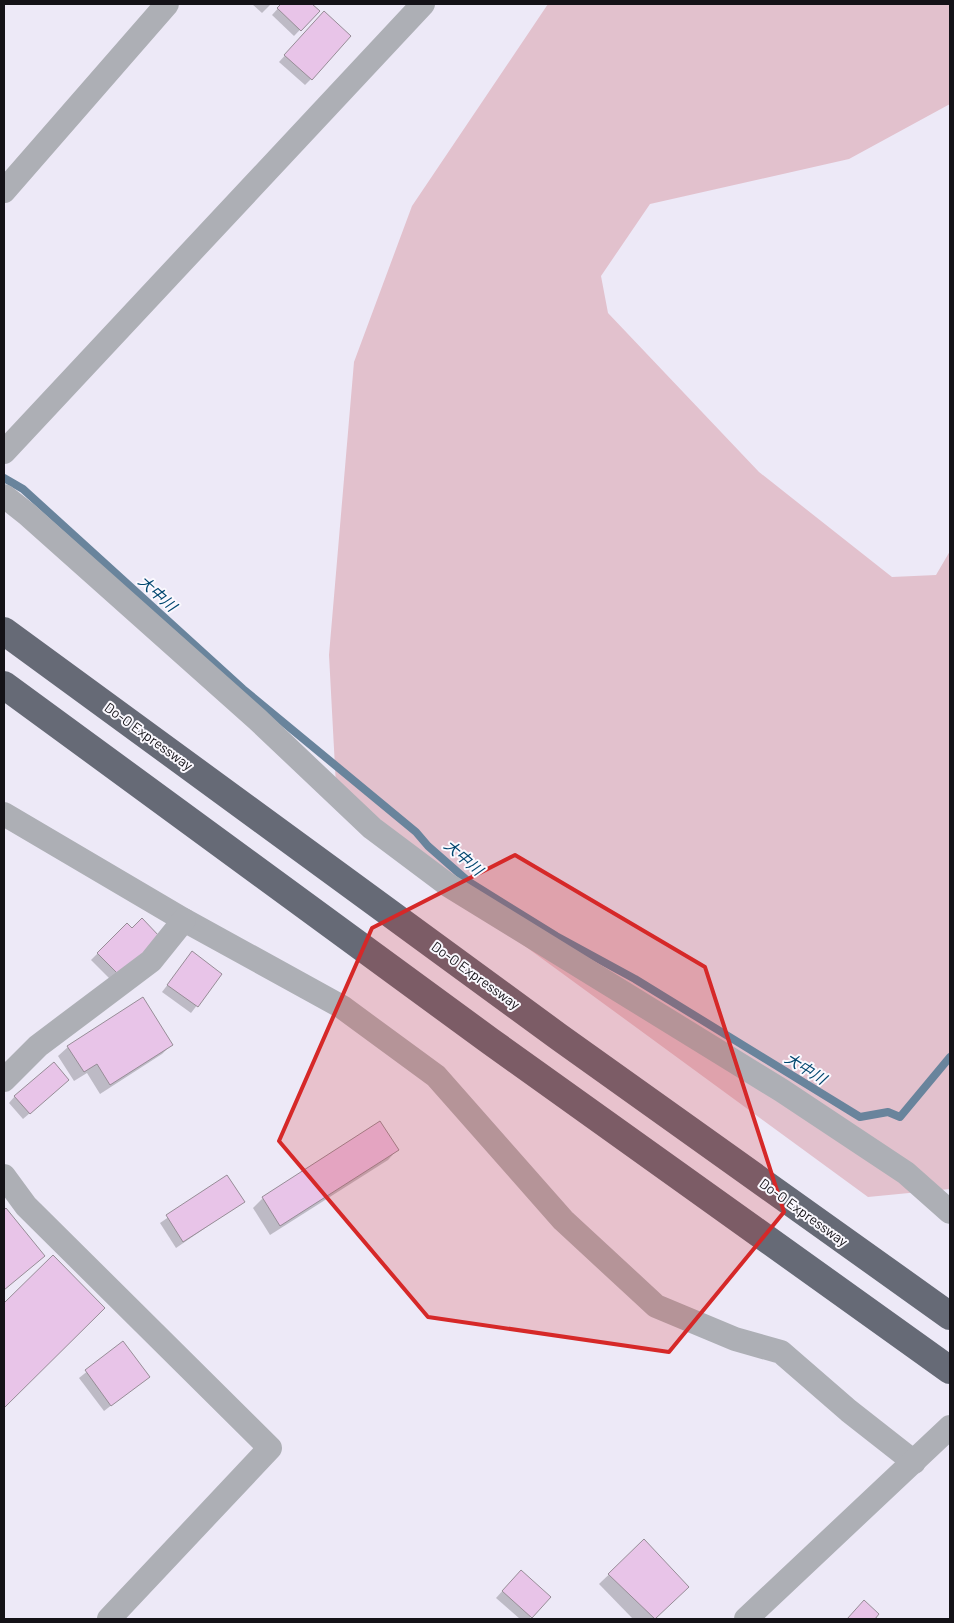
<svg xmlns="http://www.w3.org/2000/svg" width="954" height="1623" font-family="Barlow,'Noto Sans JP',sans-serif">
  <rect width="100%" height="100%" fill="#ede9f7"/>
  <polygon fill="#e2c1cd" points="548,4 950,4 950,104 849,159 650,204 601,276 608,313 759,472 892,577 936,575 950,551 950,1189 868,1197 421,870 336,786 329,655 354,362 412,206"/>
  <g fill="#0003">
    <polygon points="252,4 271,4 262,13"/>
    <polygon points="282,4 310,4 318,11 294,36 272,15"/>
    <polygon points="317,20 311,79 305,85 279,62"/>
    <polygon points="127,924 132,929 113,982 91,960"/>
    <polygon points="192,953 221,974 191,1013 162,992"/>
    <polygon points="172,1044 162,1054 100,1094 87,1073 74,1081 58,1056 68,1047"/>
    <polygon points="61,1086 23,1119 9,1103 15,1096"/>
    <polygon points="380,1122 397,1150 388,1160 270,1235 253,1208 263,1198"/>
    <polygon points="227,1177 243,1202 176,1248 160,1223"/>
    <polygon points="6,1210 44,1256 4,1290 4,1212"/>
    <polygon points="53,1257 104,1308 4,1407 4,1305"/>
    <polygon points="123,1343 148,1377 104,1411 79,1378"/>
    <polygon points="644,1541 687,1587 653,1619 633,1619 599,1584"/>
    <polygon points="514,1578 549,1597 529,1619 520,1619 496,1598"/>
  </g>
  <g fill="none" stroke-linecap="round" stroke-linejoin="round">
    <polyline stroke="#69849c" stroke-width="8" points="4,478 23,489 243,689 416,832 428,846 469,882 556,936 635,979 860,1117 888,1112 900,1117 950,1057"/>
  </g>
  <g fill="#e8c4e8" stroke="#978d97">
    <polygon points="281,4 312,4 320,11 301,31 277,8"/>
    <polygon points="324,11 351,36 312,80 284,55"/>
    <polygon points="142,918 160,937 120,976 97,953 127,923 132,928"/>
    <polygon points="192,951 222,974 198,1007 167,985"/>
    <polygon points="143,997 173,1045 110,1085 97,1064 84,1072 67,1046"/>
    <polygon points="54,1062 69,1080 30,1114 14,1096"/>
    <polygon points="380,1121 399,1150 280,1226 262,1197"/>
    <polygon points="227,1175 245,1202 183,1242 166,1215"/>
    <polygon points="6,1208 45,1256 4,1290 4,1210"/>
    <polygon points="53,1255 105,1308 4,1408 4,1303"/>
    <polygon points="123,1341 150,1377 111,1406 85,1370"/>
    <polygon points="644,1539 689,1587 655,1619 608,1574"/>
    <polygon points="521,1570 551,1597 532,1618 502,1591"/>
    <polygon points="864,1600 879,1614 875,1619 847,1619"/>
  </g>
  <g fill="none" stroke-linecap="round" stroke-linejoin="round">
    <g stroke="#adafb5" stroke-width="24">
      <polyline points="4,191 167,4"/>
      <polyline points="4,452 423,4"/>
      <polyline points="4,496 27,514 257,719 372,828 448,885 781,1090 906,1173 950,1212"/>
      <polyline points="4,814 184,920 342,1007 436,1076 563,1220 656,1306 735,1339 781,1352 849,1411 914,1462"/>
      <polyline points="4,1080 38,1046 151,961 184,920"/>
      <polyline points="4,1176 26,1206 270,1448 109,1619"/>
      <polyline points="746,1619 950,1427"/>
    </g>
    <g stroke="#666a76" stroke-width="28">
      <polyline points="4,631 559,1037 950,1316"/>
      <polyline points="4,685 490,1041 950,1370"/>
    </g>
  </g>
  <path fill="#d62828" fill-opacity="0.2" stroke="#d62828" stroke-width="4" stroke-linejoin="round" d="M515,855L705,967L784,1212L669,1352L428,1317L279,1141L372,928Z"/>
  <g text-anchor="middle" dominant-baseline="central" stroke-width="4" stroke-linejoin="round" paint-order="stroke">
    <g font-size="14" fill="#141217" stroke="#faf8fe">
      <text transform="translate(149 736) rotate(36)">Do-O Expressway</text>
      <text transform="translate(476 975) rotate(36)">Do-O Expressway</text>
      <text transform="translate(804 1212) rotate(36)">Do-O Expressway</text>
    </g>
    <g font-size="15" font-style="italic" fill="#00466f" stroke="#faf8fe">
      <text transform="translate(158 593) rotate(42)">大中川</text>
      <text transform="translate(464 857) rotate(41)">大中川</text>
      <text transform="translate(806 1068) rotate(32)">大中川</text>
    </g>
  </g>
  <rect width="954" height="1623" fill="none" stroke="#141217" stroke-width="10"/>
</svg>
